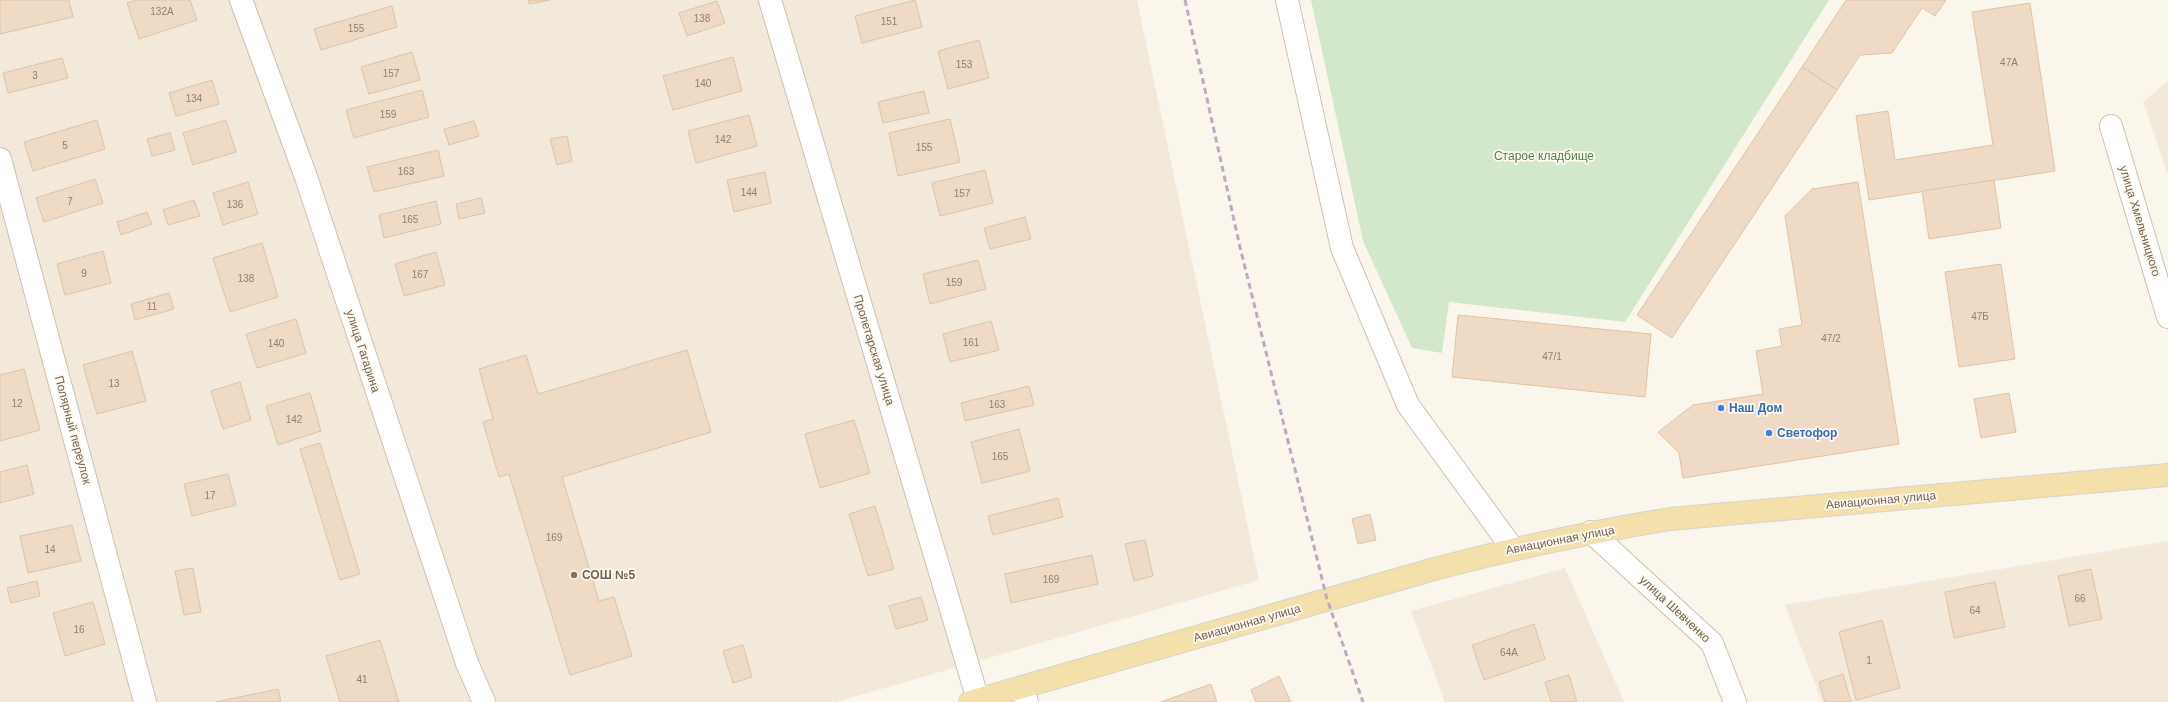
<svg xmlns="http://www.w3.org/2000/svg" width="2168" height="702" font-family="Arial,sans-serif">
  <rect width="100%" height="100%" fill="#fbf6eb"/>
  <g fill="#f2e9da">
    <polygon points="0,0 1137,0 1259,580 836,702 0,702"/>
    <polygon points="2168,81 2168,175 2143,102"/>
    <polygon points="2168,541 2168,702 1822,702 1785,605"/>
    <polygon points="1565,568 1624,702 1445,702 1411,611"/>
  </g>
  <polygon fill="#d3e8ca" points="1311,0 1829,0 1625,322 1449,302 1442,353 1412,348 1363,241"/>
  <g fill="#eedac5" stroke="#dfc3a7">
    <polygon points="0,0 69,0 73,17 0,34"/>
    <polygon points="136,0 190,0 197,20 139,39 127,3"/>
    <polygon points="528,0 550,0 529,4"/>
    <polygon points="915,0 922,27 862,43 855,16"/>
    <polygon points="1846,0 1946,0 1935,16 1922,8 1892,53 1860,55 1837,90 1802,67"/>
    <polygon points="717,1 725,23 687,36 679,13"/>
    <polygon points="2030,3 2055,171 1869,200 1856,116 1888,111 1895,160 1993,145 1972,12"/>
    <polygon points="392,6 397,27 321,50 314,29"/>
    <polygon points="979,40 989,78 948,89 938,51"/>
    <polygon points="412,52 420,80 369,94 361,67"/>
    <polygon points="733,57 742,91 673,110 663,76"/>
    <polygon points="62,58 68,78 8,93 3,73"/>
    <polygon points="1802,67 1837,90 1672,338 1637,315"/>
    <polygon points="212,80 219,104 176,116 169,93"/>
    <polygon points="422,90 429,117 354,138 346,110"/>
    <polygon points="924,91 929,113 883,123 878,102"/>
    <polygon points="749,115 757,146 696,163 688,131"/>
    <polygon points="950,119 960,162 898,176 889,133"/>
    <polygon points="97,120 105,149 33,171 24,142"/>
    <polygon points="226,120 236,152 193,165 183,133"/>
    <polygon points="474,121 479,136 449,145 444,129"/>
    <polygon points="170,133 175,150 152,156 147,139"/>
    <polygon points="567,136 572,161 557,165 550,139"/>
    <polygon points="438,150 444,176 374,192 367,167"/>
    <polygon points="985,170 993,203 940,216 932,183"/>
    <polygon points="765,172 771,203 734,212 727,180"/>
    <polygon points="95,179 103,203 44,222 36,198"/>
    <polygon points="1994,180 2001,228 1929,239 1922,191"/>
    <polygon points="248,182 258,214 223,225 213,193"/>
    <polygon points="1858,182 1899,444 1683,478 1679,453 1658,432 1693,405 1763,394 1756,351 1782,346 1779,329 1802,325 1785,216 1812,189"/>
    <polygon points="481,198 485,213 459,219 456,204"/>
    <polygon points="194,200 200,216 168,225 163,210"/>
    <polygon points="436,201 441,224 384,238 379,215"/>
    <polygon points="147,212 152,224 121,235 117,222"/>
    <polygon points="1025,217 1031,239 990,249 984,228"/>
    <polygon points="262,243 278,297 230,312 213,258"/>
    <polygon points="103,251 111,283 65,295 57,264"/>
    <polygon points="436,252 445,285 404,296 395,264"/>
    <polygon points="978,260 986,289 930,304 923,274"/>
    <polygon points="2001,264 2015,359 1959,367 1945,272"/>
    <polygon points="169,293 174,309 135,320 131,304"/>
    <polygon points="1458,315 1651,334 1645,397 1452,377"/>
    <polygon points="296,319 306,353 257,368 246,334"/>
    <polygon points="991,321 999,350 950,362 943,334"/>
    <polygon points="687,350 711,432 562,477 599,601 614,597 632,656 570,675 509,474 499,477 483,422 493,419 479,369 526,355 538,394"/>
    <polygon points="132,351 146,401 97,414 83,365"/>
    <polygon points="24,369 40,430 0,441 0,375"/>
    <polygon points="240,382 251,420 223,429 211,391"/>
    <polygon points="1029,386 1034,405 965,421 961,403"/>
    <polygon points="310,393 321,431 278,445 266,406"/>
    <polygon points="2009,393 2016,432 1981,438 1974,399"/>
    <polygon points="854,420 870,473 820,488 805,434"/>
    <polygon points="1019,429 1030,471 982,483 971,442"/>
    <polygon points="320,443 360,574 340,580 300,449"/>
    <polygon points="27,465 34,494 0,503 0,472"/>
    <polygon points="228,474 236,505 192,516 184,484"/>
    <polygon points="1058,498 1063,517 993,535 988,516"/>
    <polygon points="875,506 894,569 868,576 849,514"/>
    <polygon points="1370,514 1376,540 1358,544 1352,519"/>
    <polygon points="72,525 81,561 28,573 20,536"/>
    <polygon points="1145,540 1153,576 1134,581 1125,544"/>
    <polygon points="1092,555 1098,584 1011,603 1005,574"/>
    <polygon points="193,568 201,612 184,615 175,571"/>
    <polygon points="2091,569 2102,619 2069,626 2058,576"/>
    <polygon points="37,581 40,596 11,603 7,588"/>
    <polygon points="1995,582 2005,627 1954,638 1945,592"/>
    <polygon points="921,597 928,620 896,629 889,606"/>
    <polygon points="93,602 105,644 65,656 53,613"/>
    <polygon points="1882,620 1900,688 1856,700 1839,632"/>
    <polygon points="1534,624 1545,659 1484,680 1472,645"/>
    <polygon points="380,640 399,702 340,702 326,656"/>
    <polygon points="743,645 752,677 733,683 723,651"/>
    <polygon points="1843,674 1851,702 1825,702 1819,682"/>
    <polygon points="1569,675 1577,702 1551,702 1545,682"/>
    <polygon points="1279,676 1291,702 1256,702 1251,690"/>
    <polygon points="1211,684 1217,702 1161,702"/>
    <polygon points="278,689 281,702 216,702"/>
  </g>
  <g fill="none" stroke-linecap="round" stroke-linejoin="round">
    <defs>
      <g id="minor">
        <polyline points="241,0 306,177 467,663 484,702"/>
        <polyline points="770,0 978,700"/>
        <polyline points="1287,0 1342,248 1408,405 1513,549"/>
        <polyline points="2111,126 2168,317"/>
        <polyline points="0,159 145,702"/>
        <polyline points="1591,532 1712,643 1735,702"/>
        <polyline points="1020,688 1027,702"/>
      </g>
      <path id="major" d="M970,702L1438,568C1515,548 1591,532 1670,519L2168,475"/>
    </defs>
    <use href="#minor" stroke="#ccc0b1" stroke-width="24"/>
    <use href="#major" stroke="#d8d3ce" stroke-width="24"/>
    <use href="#minor" stroke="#fff" stroke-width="22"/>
    <use href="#major" stroke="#f3e0aa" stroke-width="22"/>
    <polyline stroke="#bba9c5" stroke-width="3" stroke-dasharray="6 4" stroke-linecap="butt" points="1185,0 1240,247 1327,599 1363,702"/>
  </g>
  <g fill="#3f7fe0" stroke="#fefaf1" stroke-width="1.5">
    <circle cx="1721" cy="408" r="4"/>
    <circle cx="1769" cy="433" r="4"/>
  </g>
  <circle fill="#8d6e63" stroke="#fefaf1" stroke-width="1.5" cx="574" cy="575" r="4"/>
  <g text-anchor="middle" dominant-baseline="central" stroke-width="3.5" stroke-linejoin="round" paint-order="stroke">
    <g font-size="10" fill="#927f6d">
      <text x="162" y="11">132А</text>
      <text x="702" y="18">138</text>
      <text x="889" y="21">151</text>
      <text x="356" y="28">155</text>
      <text x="2009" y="62">47А</text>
      <text x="964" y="64">153</text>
      <text x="391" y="73">157</text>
      <text x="35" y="75">3</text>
      <text x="703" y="83">140</text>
      <text x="194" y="98">134</text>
      <text x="388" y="114">159</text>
      <text x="723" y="139">142</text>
      <text x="65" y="145">5</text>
      <text x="924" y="147">155</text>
      <text x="406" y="171">163</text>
      <text x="749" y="192">144</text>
      <text x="962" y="193">157</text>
      <text x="70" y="201">7</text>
      <text x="235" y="204">136</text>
      <text x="410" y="219">165</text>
      <text x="84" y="273">9</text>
      <text x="420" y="274">167</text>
      <text x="246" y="278">138</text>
      <text x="954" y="282">159</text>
      <text x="152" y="306">11</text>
      <text x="1980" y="316">47Б</text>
      <text x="1831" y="338">47/2</text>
      <text x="971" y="342">161</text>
      <text x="276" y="343">140</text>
      <text x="1552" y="356">47/1</text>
      <text x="114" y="383">13</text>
      <text x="17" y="403">12</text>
      <text x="997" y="404">163</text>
      <text x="294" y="419">142</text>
      <text x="1000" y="456">165</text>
      <text x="210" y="495">17</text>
      <text x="554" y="537">169</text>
      <text x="50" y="549">14</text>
      <text x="1051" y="579">169</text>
      <text x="2080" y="598">66</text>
      <text x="1975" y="610">64</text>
      <text x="79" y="629">16</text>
      <text x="1509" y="652">64А</text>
      <text x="1869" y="660">1</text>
      <text x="362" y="679">41</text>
    </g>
    <g font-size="12" fill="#547e4c" stroke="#fefaf1">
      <text x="1544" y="156">Старое кладбище</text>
    </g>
    <g font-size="12" fill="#746150" stroke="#fefaf1">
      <text transform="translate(2140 221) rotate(73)">улица Хмельницкого</text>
      <text transform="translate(874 350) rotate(73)">Пролетарская улица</text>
      <text transform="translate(363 351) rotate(72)">улица Гагарина</text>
      <text transform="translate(73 430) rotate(75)">Полярный переулок</text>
      <text transform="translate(1881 500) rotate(-5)">Авиационная улица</text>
      <text transform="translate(1560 540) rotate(-11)">Авиационная улица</text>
      <text transform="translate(1675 609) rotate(43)">улица Шевченко</text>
      <text transform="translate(1247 623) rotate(-16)">Авиационная улица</text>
    </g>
    <g font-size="12" font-weight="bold" fill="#366cbe" stroke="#fefaf1" text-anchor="start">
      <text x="1729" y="408">Наш Дом</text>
      <text x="1777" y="433">Светофор</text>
    </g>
    <g font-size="12" font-weight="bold" fill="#785e54" stroke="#fefaf1" text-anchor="start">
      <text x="582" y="575">СОШ №5</text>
    </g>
  </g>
</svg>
